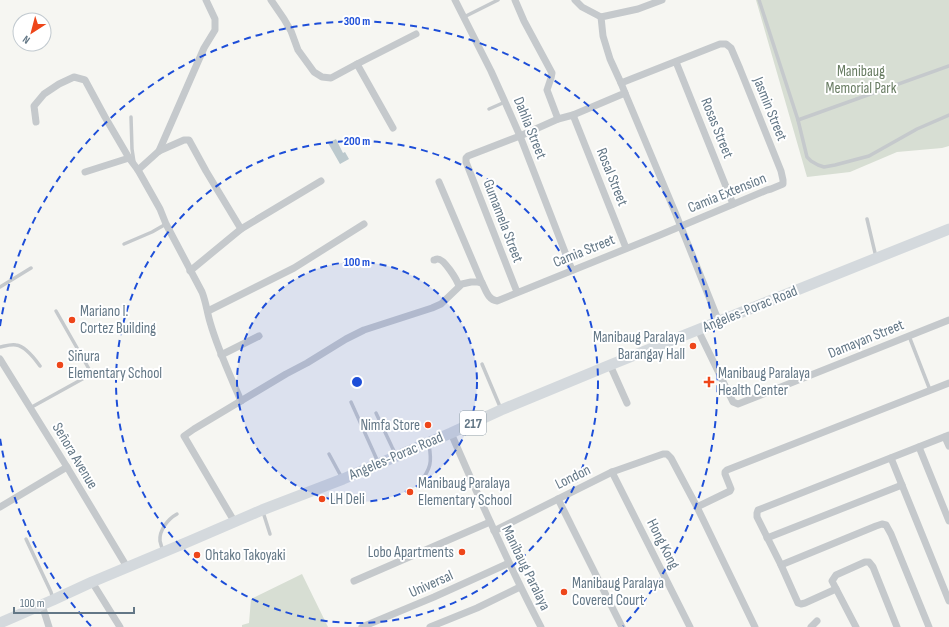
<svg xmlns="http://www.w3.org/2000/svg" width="949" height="627" font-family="'Sofia Sans Condensed',sans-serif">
  <rect width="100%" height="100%" fill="#f6f6f2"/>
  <g fill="#d7ded3">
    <polygon points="756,0 949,0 949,146 942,148 897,152 850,172 807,177"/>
    <polygon points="302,574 328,627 242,627 242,625 249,623 251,599"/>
  </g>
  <polygon fill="#bcc9cd" points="336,139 343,153 345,152 349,159 340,164 328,143"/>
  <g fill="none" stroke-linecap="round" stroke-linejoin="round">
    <g stroke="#c5c9cc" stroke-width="3.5">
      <polyline points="759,0 798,120 807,157 811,161 818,165 824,167 835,165 869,156 917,129 949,115"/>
      <polyline points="464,17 498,0"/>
      <polyline points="489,109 505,102"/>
      <polyline points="131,117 132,149 134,162"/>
      <polyline points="798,120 949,66"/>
      <polyline points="867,219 876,257"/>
      <polyline points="124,244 152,232 166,224"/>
      <polyline points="0,287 31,268"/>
      <polyline points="909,336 930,390"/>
      <path d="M0,347C5,346 11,344 16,345C25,346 35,359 40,366"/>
      <polyline points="482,364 501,409"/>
      <polyline points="351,402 378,462"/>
      <polyline points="30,408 86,377 90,373 89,369 56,311"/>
      <polyline points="376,413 392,447 396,455"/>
      <polyline points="329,454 342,478"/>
      <path d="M420,483C431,468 432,462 429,445"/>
      <polyline points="263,512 270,534"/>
      <polyline points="26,539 51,592 53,599"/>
      <path d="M163,551C162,548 161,545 160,541C159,530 168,519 177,514"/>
    </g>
    <g stroke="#c5c9cc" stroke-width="7">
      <polyline points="271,0 284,19 291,31 298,50 314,72 322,77 331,78 357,64 393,128"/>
      <polyline points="455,0 491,71 505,102 520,136 572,270"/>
      <polyline points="515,0 524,21 552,73 551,78 547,90 558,119"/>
      <polyline points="575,0 582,7 601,17"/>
      <polyline points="676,62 733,204"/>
      <polyline points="357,64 416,34"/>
      <polyline points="621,83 610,59 603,36 601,17 638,9 662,0"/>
      <polyline points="625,93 675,212 719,322"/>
      <polyline points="573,115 626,248"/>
      <path d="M36,122L34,106L44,94L59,84L74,77L85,80L105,117L129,158L138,170L160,209L166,224L202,292C206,302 207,312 210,322C218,350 230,375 241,401"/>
      <polyline points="159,151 204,48 215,30 215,19 206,0"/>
      <polyline points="138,170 159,151 184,140 189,140 206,171 241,229"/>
      <polyline points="85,172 129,158"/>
      <path d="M439,182L482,283C486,290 488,300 497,301L660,235L767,190L771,189L783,184V180L781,171L740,69L731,48L726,44H720L621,83L625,93L573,115L558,119L520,136L468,156L466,158V162L517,292"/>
      <path d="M434,260C435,260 436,259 437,259C444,258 457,280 459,286"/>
      <polyline points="190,271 241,229 321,181"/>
      <polyline points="208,311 294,268 364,224"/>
      <polyline points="698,330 733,402 738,404 949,320"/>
      <polyline points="221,355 259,336"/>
      <polyline points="0,359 67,467 127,567"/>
      <polyline points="610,365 627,403"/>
      <path d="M451,433C479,498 508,564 541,627"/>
      <polyline points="945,437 949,446"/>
      <polyline points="919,447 949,521"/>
      <polyline points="891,458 949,601"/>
      <polyline points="612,472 690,627"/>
      <polyline points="558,499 622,627"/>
      <polyline points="0,507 67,467"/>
      <polyline points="697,507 730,491 731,489 725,474 725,472 727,470 949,383"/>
      <polyline points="234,521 184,436 194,429 286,374 307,363 346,339 364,330 432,308 441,304 462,284 471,282 478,282 482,283"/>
      <polyline points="494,531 612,472 663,454 667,454 671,458 697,507 755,627"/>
      <polyline points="767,538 902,485"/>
      <polyline points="781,565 876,526 882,524 886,525 891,534 929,627"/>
      <polyline points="354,581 490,522"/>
      <polyline points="92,582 120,627"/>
      <polyline points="836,589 805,603 801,604 798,603 781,565 757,517 757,513 758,510 949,435"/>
      <polyline points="42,605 49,627"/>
      <polyline points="362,627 434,597 509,563"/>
      <polyline points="430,627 477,608 520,587"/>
      <polyline points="811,627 817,621"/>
      <polyline points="856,627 832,581 836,575 865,562 869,562 873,567 897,627"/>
    </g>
    <polyline stroke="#d4d9dd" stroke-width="11" points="0,623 53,600 92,582 190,541 262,510 343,479 451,433 501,410 610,365 949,229"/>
  </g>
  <circle cx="357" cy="382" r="120" fill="#1d4ed8" fill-opacity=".12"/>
  <g fill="none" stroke="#1d4ed8" stroke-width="2" stroke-dasharray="7 5">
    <circle cx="357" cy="382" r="120"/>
    <circle cx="357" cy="382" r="241"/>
    <path d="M91 626A361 361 0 0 1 0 438M0 326A361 361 0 1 1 623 626"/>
  </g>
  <g fill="#ee461a" stroke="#fff" stroke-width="1.5">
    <circle cx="72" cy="320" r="4"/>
    <circle cx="693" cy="346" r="4"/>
    <circle cx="60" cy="365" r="4"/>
    <path d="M707 376h4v4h4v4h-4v4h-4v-4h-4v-4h4z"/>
    <circle cx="428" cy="425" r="4"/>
    <circle cx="410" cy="492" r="4"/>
    <circle cx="322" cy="499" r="4"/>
    <circle cx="462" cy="552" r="4"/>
    <circle cx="197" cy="555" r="4"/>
    <circle cx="564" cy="592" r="4"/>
  </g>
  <g text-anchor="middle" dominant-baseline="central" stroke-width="4" stroke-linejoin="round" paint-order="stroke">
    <rect fill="#fff" stroke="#92a0aa" stroke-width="1" x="460" y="411" width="26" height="24" rx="3"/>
    <g font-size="14" font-weight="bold" fill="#637786">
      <text x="473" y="423">217</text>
    </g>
    <g font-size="15" fill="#687c62" stroke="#fff">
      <text x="861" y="71">Manibaug<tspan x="861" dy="17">Memorial Park</tspan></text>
    </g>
    <g font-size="15" fill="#637786" stroke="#fff">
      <text transform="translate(770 109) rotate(68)">Jasmin Street</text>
      <text transform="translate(530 128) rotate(68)">Dahlia Street</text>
      <text transform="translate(717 128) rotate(68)">Rosas Street</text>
      <text transform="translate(612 177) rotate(68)">Rosal Street</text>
      <text transform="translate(727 193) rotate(-22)">Camia Extension</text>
      <text transform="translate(503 221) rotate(69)">Gumamela Street</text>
      <text transform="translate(584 251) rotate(-22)">Camia Street</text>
      <text transform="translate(750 309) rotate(-22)">Angeles-Porac Road</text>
      <text transform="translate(866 339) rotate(-22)">Damayan Street</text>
      <text transform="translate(75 456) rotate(59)">Señora Avenue</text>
      <text transform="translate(396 456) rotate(-23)">Angeles-Porac Road</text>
      <text transform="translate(573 477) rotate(-26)">London</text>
      <text transform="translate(663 544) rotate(63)">Hong Kong</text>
      <text transform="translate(526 568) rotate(64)">Manibaug Paralaya</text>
      <text transform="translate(431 584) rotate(-24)">Universal</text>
    </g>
    <g font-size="15" fill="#637786" stroke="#fff" text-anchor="start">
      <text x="80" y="311">Mariano I.<tspan x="80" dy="17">Cortez Building</tspan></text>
      <text x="685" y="337" text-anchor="end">Manibaug Paralaya<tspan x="685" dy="17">Barangay Hall</tspan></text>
      <text x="68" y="356">Siñura<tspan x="68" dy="17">Elementary School</tspan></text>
      <text x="718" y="373">Manibaug Paralaya<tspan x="718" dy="17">Health Center</tspan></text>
      <text x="420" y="425" text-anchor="end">Nimfa Store</text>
      <text x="418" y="483">Manibaug Paralaya<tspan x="418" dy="17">Elementary School</tspan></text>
      <text x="330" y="499">LH Deli</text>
      <text x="454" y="552" text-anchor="end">Lobo Apartments</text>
      <text x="205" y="555">Ohtako Takoyaki</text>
      <text x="572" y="583">Manibaug Paralaya<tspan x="572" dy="17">Covered Court</tspan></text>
    </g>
  </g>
  <circle cx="357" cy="382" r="6" fill="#1d4ed8" stroke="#fff" stroke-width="2"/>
  <g font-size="12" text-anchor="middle" font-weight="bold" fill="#1d4ed8" stroke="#fff" stroke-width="4" stroke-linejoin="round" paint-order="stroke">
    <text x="357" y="25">300 m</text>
    <text x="357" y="145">200 m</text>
    <text x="357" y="266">100 m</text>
  </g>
  <g transform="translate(32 32) rotate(216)"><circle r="19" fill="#ffffff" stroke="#c1c9cf"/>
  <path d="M0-3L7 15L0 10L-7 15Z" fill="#ee461a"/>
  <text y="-6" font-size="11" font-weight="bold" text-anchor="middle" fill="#637786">N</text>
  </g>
  <path d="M14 607v6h120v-6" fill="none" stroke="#637786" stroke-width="2"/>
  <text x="20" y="607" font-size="12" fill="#637786" stroke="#ffffff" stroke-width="3" paint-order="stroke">100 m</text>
</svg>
